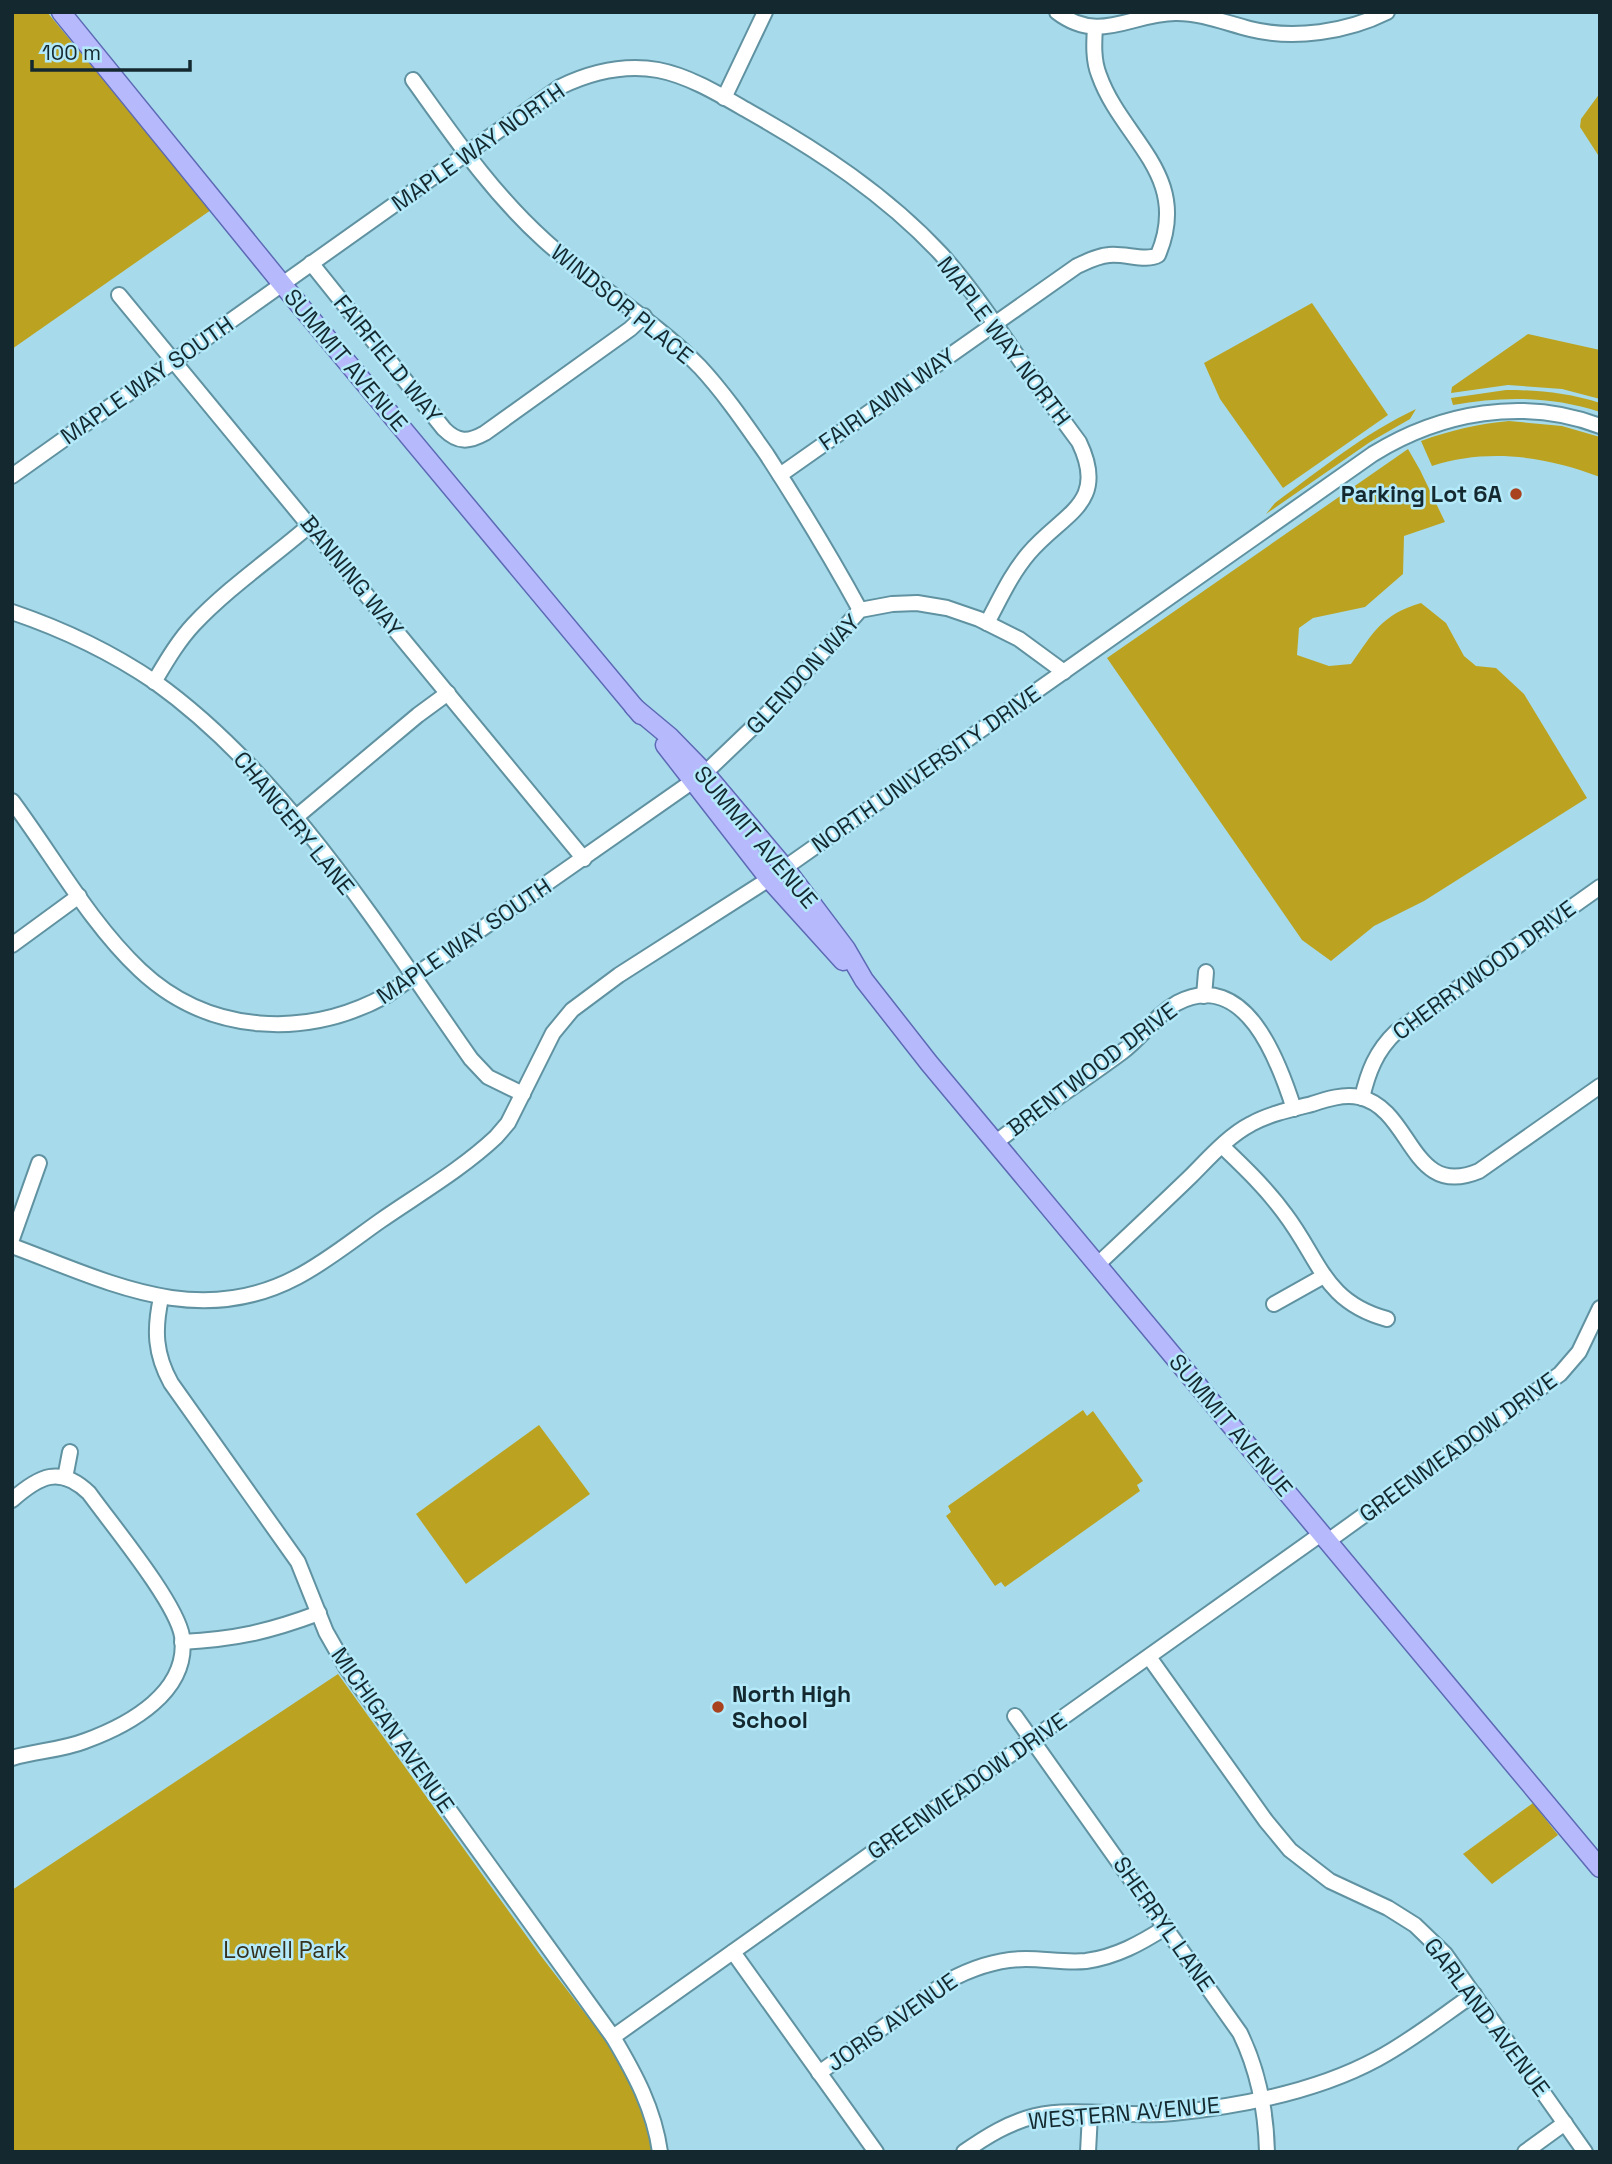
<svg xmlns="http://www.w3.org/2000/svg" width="1612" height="2164" font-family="'Space Grotesk',sans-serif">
  <rect width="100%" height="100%" fill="#a7dbeb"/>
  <g fill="#bba321">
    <polygon points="12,12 47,12 211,210 12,349"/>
    <polygon points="1600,93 1600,158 1580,127 1581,119"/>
    <polygon points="1312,303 1388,415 1283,488 1220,399 1204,363"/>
    <polygon points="1528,334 1600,350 1600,399 1562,389 1508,385 1451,393 1452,387"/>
    <path d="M1506,390C1538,390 1569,393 1600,403V412C1551,396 1503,396 1453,405L1451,398Z"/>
    <path d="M1416,409L1410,419L1370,442L1266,514L1275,503C1321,469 1365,433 1416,409Z"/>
    <path d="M1509,421L1562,426L1600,437V477C1546,456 1487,448 1432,466L1421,441C1451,430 1478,424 1509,421Z"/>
    <path d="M1408,449L1420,470L1445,522L1404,536L1403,574L1365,607L1313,618L1299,628L1297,655L1329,666L1351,664C1374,632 1381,615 1421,603L1446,623L1464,656L1476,666L1496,668L1524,694L1587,798L1424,901L1374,926L1331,961L1302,940L1107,658Z"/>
    <polygon points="1083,1410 1087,1416 1093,1411 1143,1481 1137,1485 1140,1491 1005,1587 1001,1582 995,1586 946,1516 951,1512 948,1506"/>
    <polygon points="539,1425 590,1494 466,1584 416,1514"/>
    <polygon points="338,1674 541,1956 607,2042 636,2088 649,2127 653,2152 12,2152 12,1890"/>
    <polygon points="1533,1803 1558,1835 1492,1884 1463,1854"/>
  </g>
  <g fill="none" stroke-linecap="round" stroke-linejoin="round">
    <defs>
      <g id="minor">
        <path d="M1057,12C1100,45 1133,12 1177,13C1202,13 1226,23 1250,29C1294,40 1347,32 1387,12"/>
        <path d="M413,80C454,137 492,193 544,240C593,285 652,318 700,367C725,394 746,425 767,455C800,506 831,557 860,610"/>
        <polyline points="724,98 765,12"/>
        <path d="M311,263L444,429C458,443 469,442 485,433L630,329L644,316"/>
        <polyline points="119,295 584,859"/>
        <path d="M780,475L1077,266C1088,261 1097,256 1109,255C1124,253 1147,262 1158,255C1192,175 1122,140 1099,75C1093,60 1094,43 1095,27"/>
        <path d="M12,476L560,87C591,72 623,64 658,70C690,76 722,96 750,112C819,151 886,195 941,254C967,283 989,315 1011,347C1033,379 1056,411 1079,442C1109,504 1063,513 1029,553C1011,574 1000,599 987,623"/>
        <path d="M12,612C62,629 111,652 155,682C284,774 381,931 471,1059L488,1077L523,1094"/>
        <path d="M154,682C166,662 178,641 194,624C229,587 272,558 310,525"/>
        <polyline points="705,773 774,707 860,610 892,604 917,603 947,608 979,619 1019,639 1064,672"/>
        <path d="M12,801C53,856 90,923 140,970C209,1035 307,1039 387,995L693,781"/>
        <polyline points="295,818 418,715 448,693"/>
        <polyline points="12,945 79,896"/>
        <polyline points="1204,996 1206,972"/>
        <path d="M1362,1098C1368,1072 1376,1051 1396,1032L1600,887"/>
        <path d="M995,1143C1036,1111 1080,1083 1122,1052C1142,1037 1156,1015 1177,1003C1245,967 1279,1062 1294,1109"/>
        <path d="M1222,1146C1244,1167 1267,1189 1285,1214C1320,1260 1324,1302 1387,1319"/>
        <polyline points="12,1239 39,1163"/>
        <path d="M12,1246C107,1281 197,1330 297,1277C326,1262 353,1240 380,1221C419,1194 462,1169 496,1137L508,1123L553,1033L572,1010L619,975L769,879L1373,454C1441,412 1524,397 1600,426"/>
        <path d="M1097,1265C1129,1235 1160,1206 1191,1176C1209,1158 1228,1136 1251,1124C1269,1114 1292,1109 1312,1104C1327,1099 1343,1094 1359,1097C1413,1109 1410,1200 1479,1171L1600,1086"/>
        <path d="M161,1298C154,1330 155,1354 171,1383L298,1562L326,1632L346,1667L613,2037C635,2074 654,2109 660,2152"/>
        <polyline points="1274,1304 1324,1276"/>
        <polyline points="65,1478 70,1452"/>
        <path d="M12,1500C39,1476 60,1465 89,1493C112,1525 176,1602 182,1636C190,1692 129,1725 85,1741C62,1750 36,1751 12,1758"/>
        <polyline points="1328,1541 1560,1374 1579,1352 1600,1308"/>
        <path d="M182,1642C236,1639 268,1632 319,1613"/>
        <polyline points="1149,1657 1266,1821 1290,1850 1330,1881 1388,1908 1415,1925 1445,1954 1585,2152"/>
        <path d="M1015,1716L1240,2033C1258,2070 1266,2111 1267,2152"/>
        <polyline points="733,1952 876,2152"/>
        <polyline points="613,2037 1321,1534"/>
        <path d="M819,2073L948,1981C972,1968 998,1959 1026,1959C1046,1959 1066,1963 1086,1961C1116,1957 1141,1943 1166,1927"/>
        <path d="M964,2152C987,2136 1008,2123 1035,2116C1076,2107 1129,2118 1173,2113C1242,2106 1316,2092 1377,2059C1411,2041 1442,2016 1474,1994"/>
        <polyline points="1088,2152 1090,2114"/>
        <polyline points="1525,2152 1565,2123"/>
      </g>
      <g id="major">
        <polyline points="61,12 282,284 641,715"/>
        <polyline points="634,707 670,737 705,773 785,868 846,949 864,980 929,1063 1600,1868"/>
        <polyline points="665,745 769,879 843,961"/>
      </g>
    </defs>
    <use href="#minor" stroke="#6092a1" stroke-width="18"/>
    <use href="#major" stroke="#5d69b4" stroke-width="21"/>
    <use href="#minor" stroke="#fff" stroke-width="14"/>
    <use href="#major" stroke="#b6bafd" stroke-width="18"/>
  </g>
  <g fill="#a9421f" stroke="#b4e9f9" stroke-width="2.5">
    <circle cx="1516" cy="494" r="7"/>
    <circle cx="718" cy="1707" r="7"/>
  </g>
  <g text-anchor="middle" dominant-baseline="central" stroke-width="5" stroke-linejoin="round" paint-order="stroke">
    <g font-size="23" fill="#14292f" stroke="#b4e9f9">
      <text transform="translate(478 147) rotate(-35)">MAPLE WAY NORTH</text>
      <text transform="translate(622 304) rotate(39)">WINDSOR PLACE</text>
      <text transform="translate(1004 341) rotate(53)">MAPLE WAY NORTH</text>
      <text transform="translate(388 359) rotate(51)">FAIRFIELD WAY</text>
      <text transform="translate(346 360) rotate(50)">SUMMIT AVENUE</text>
      <text transform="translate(147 380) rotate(-35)">MAPLE WAY SOUTH</text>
      <text transform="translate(887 399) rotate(-35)">FAIRLAWN WAY</text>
      <text transform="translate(352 576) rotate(51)">BANNING WAY</text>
      <text transform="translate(803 674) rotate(-47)">GLENDON WAY</text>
      <text transform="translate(926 769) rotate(-35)">NORTH UNIVERSITY DRIVE</text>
      <text transform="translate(294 823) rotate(51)">CHANCERY LANE</text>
      <text transform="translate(756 837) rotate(50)">SUMMIT AVENUE</text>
      <text transform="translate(464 941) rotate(-34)">MAPLE WAY SOUTH</text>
      <text transform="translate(1484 970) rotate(-36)">CHERRYWOOD DRIVE</text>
      <text transform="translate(1092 1069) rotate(-37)">BRENTWOOD DRIVE</text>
      <text transform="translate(1231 1425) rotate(50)">SUMMIT AVENUE</text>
      <text transform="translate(1458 1447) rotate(-36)">GREENMEADOW DRIVE</text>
      <text transform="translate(393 1730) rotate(55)">MICHIGAN AVENUE</text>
      <text transform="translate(967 1786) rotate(-35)">GREENMEADOW DRIVE</text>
      <text transform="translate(1164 1924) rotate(55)">SHERRYL LANE</text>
      <text transform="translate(1487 2017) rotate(53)">GARLAND AVENUE</text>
      <text transform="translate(892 2022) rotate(-35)">JORIS AVENUE</text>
      <text transform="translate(1124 2113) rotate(-5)">WESTERN AVENUE</text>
    </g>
    <g font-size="23" font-weight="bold" fill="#14292f" stroke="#b4e9f9" text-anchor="end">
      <text x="1502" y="494">Parking Lot 6A</text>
      <text x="732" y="1694" text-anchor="start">North High<tspan x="732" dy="26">School</tspan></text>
    </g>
    <g font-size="23" fill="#35311c" stroke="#b4e9f9">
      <text x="285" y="1950">Lowell Park</text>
    </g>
  </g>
  <rect width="1612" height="2164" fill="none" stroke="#14292f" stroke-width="28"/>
  <path d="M32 60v10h158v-10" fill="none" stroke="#14292f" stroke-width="3.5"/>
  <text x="42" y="60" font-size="21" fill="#14292f" stroke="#b4e9f9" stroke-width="5" paint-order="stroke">100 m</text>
</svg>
